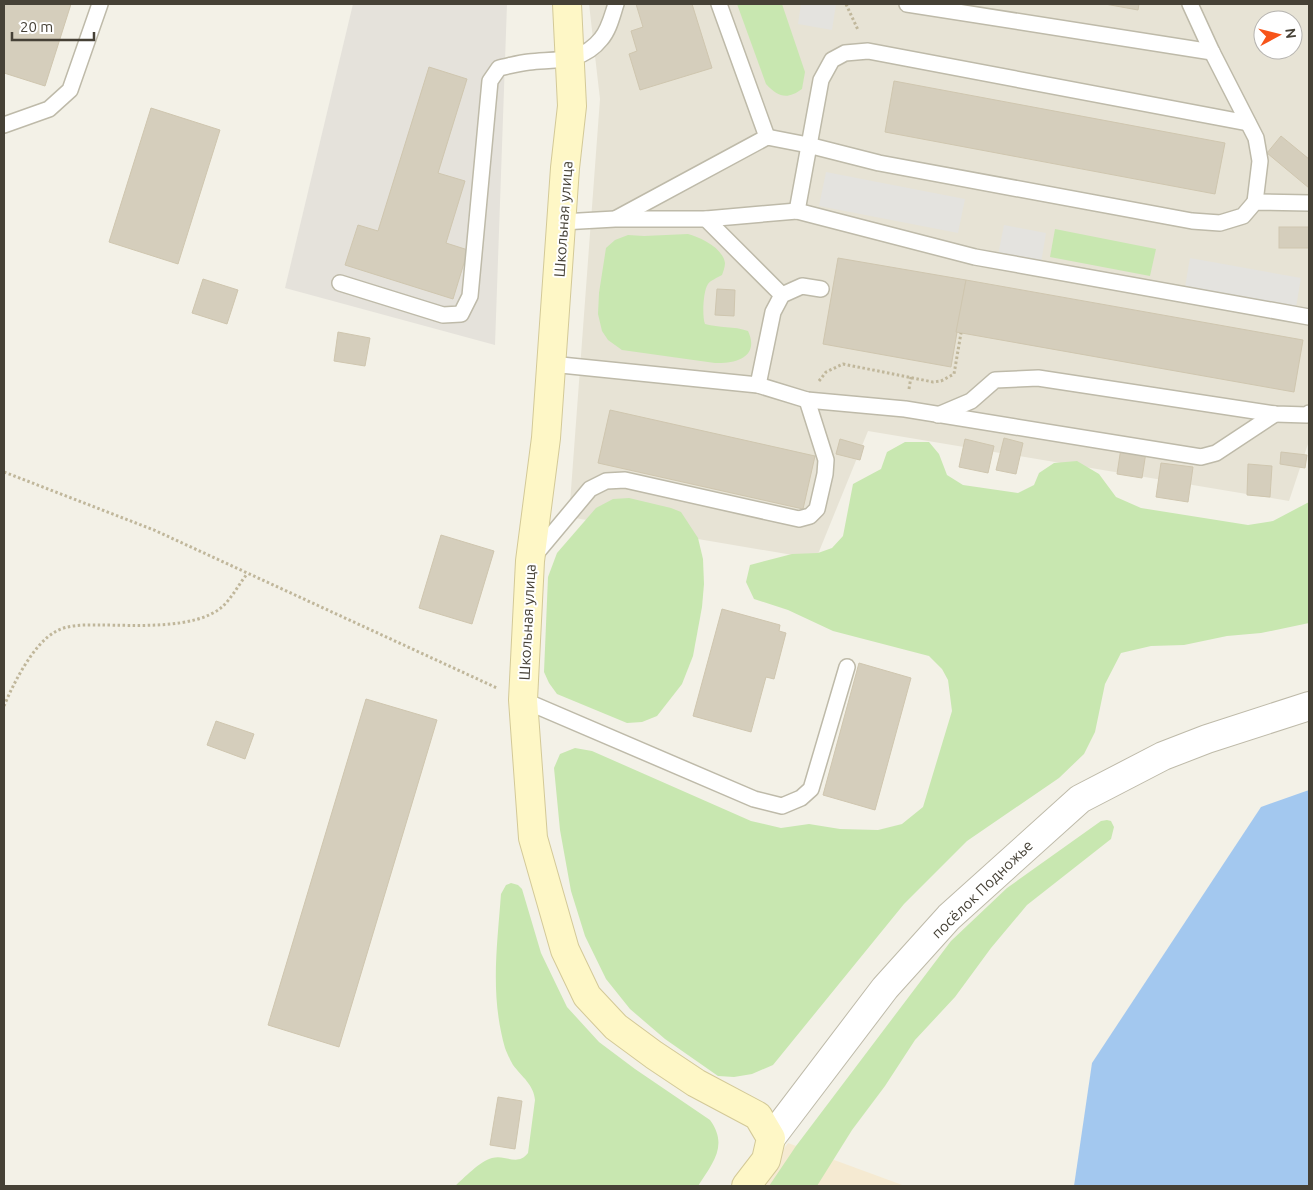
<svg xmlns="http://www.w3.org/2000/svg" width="1313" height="1190" font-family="Ubuntu,sans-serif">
  <rect width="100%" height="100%" fill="#f3f1e7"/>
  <path fill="#e7e3d5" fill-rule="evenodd" d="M589,4H1309V441L1289,501L868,431L816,559L569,517L600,99ZM1263,20H1293V50H1263Z"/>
  <polygon fill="#f5ead2" points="788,1143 905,1186 758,1186"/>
  <polygon fill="#e5e2db" points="353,4 507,4 495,345 285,288"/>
  <g fill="#c8e7b0">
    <path d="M737,4H782L805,72L802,89C787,100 778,97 766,84Z"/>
    <polygon points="1055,229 1156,249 1150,276 1050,257"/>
    <path d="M688,234C700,237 723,248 725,263C725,267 723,272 722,275C717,278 711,280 708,284C703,291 702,317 705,324C719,328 734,326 748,331C760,357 736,364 715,363L622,350L608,340L602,331L598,314L599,293L606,248L615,240L628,235L644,236Z"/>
    <polygon points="905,442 929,442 939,454 947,475 963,485 1018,493 1034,485 1039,473 1054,463 1077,461 1099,474 1116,497 1141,508 1248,525 1273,521 1309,502 1309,623 1261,633 1227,636 1184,645 1151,646 1121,653 1105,684 1095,732 1084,754 1059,778 967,841 904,904 773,1065 752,1074 734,1077 718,1076 665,1039 630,1009 606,979 585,936 571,891 560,830 554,768 560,754 575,748 592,751 751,821 781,828 809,824 840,829 878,830 902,824 923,807 952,711 948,680 942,669 929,656 833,631 788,610 754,599 746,582 750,565 792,554 818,553 832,548 843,536 853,484 881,469 887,452"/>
    <polygon points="629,498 671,508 681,512 698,538 703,559 704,584 702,607 693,656 682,684 657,716 642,722 627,723 557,694 549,683 544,672 548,577 557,553 596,508 613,499"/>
    <polygon points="1107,820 1111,821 1114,827 1111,839 1027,905 991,948 955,997 915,1040 885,1086 852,1130 817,1186 769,1186 796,1146 951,941 1007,888 1101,821"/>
    <path d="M511,883L518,885L522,889L541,953L567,1007L599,1042L635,1069L710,1120C729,1146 712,1164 698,1186H455C464,1178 480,1161 492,1158C506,1154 517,1167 528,1153L535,1100C534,1085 522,1077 513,1065C510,1060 507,1053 505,1048C490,995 497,948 501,894L506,885Z"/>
  </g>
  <g fill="#e4e3df">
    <polygon points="801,4 836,4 832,30 798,24"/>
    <polygon points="826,172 965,199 958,233 819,206"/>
    <polygon points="1004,225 1046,233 1041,263 998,255"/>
    <polygon points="1190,258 1301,278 1296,307 1185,287"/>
  </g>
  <polygon fill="#a3c8ef" points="1309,790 1309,1186 1074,1186 1092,1063 1261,807"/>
  <g fill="#d5cebc" stroke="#cfc6af">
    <polygon points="4,4 71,4 45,86 4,73"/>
    <polygon points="636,4 692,4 712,68 640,90 629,54 637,51 631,31 643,27"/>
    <polygon points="1105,4 1139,4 1138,10"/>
    <polygon points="429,67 467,79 438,173 465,181 446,243 468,250 453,299 345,265 358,225 378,231"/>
    <polygon points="894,81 1225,143 1215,194 885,132"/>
    <polygon points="151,108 220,130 178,264 109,242"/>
    <polygon points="1281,136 1309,159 1309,188 1267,153"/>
    <rect x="1279" y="227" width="30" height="21"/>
    <polygon points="838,258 966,280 951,367 823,344"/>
    <polygon points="203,279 238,290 227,324 192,313"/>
    <polygon points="966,280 1303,340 1294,392 956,332"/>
    <polygon points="717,289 735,290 734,316 715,315"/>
    <polygon points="338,332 370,338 365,366 334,361"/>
    <polygon points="610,410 815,456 803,509 598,463"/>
    <polygon points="1004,438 1023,443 1016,474 996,470"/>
    <polygon points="840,439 864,446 860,460 836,454"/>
    <polygon points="965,439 994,446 988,473 959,467"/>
    <polygon points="1121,448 1146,452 1142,478 1117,474"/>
    <polygon points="1281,452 1307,455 1305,468 1280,464"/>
    <polygon points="1161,463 1193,467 1188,502 1156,497"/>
    <polygon points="1248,464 1272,466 1270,497 1247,495"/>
    <polygon points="441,535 494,551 472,624 419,608"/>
    <polygon points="722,609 780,625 779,631 786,633 774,679 766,677 751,732 693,716"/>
    <polygon points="859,663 911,678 875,810 823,795"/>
    <polygon points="366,699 437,720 339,1047 268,1025"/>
    <polygon points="216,721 254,734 245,759 207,745"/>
    <polygon points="498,1097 522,1101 515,1149 490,1145"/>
  </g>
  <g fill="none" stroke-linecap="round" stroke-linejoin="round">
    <defs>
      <g id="service">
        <polyline points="719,4 767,137"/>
        <polyline points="907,4 1212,52"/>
        <polyline points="1190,4 1212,52 1256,138 1260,161 1255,202"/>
        <polyline points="4,125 49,109 70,90 100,4"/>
        <polyline points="797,211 821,80 832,60 845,53 868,51 1248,123"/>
        <polyline points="617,218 767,137 808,145 879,163 1192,221 1220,223 1243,216 1255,202 1309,203"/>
        <polyline points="706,219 782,295"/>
        <polyline points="562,222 615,219 706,219 797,211 975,257 1309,317"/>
        <path d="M340,283L443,315L461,314L470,296L490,81L499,68C509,66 519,63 529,62C556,59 582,63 601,39C609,30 612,16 616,4"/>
        <polyline points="551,364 758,385 807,400 905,409 1201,457 1216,453 1275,414"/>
        <polyline points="758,385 773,312 782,295 802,286 821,289"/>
        <polyline points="938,415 971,401 995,380 1038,378 1275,414 1307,415 1309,413"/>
        <polyline points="534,556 590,489 606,481 625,480 799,519 810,516 817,509 825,474 826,460 807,400"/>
        <polyline points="523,700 754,799 782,806 801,798 811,789 847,667"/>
      </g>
      <polyline id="minor" points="771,1138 885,988 949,917 1080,799 1163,756 1207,739 1309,706"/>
      <polyline id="secondary" points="567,4 572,106 565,168 546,438 530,561 523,700 533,838 565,950 587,996 616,1027 654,1055 696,1083 758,1116 771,1138 766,1160 746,1186"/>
    </defs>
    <use href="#service" stroke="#bebaa9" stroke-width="18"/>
    <use href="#minor" stroke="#bebaa9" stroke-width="30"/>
    <use href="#secondary" stroke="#d3c997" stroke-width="30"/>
    <g stroke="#c0b79b" stroke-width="3" stroke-dasharray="2.5 2.5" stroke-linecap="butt">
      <polyline points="846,4 858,30"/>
      <polyline points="819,381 826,372 843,364 933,382 941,381 954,374 961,333"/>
      <polyline points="909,389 911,377"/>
      <polyline points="4,472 154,530 497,688"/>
      <path d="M4,706C13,684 34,643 55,632C68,624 85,625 100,625C134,625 195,630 222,607C232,598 239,584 247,574"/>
    </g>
    <use href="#service" stroke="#fff" stroke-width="15"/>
    <use href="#minor" stroke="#fff" stroke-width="28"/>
    <use href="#secondary" stroke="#fef7c6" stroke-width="28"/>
  </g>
  <g text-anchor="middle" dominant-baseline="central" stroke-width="4" stroke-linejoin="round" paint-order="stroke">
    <g font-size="15" fill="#464136" stroke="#fff">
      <text transform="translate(563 219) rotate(-86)">Школьная улица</text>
      <text transform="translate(527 622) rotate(-87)">Школьная улица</text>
      <text transform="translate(982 889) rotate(-44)">посёлок Подножье</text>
    </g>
  </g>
  <rect width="1313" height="1190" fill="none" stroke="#464136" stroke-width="10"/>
  <g transform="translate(1278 35) rotate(83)"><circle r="24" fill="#ffffff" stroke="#b5b3af"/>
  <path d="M0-4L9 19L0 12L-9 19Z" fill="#f75419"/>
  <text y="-8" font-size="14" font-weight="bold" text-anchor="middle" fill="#464136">N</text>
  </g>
  <path d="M12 32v8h82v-8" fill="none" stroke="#464136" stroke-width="2.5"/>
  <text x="20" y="32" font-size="15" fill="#464136" stroke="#ffffff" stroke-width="4" paint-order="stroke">20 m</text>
</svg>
